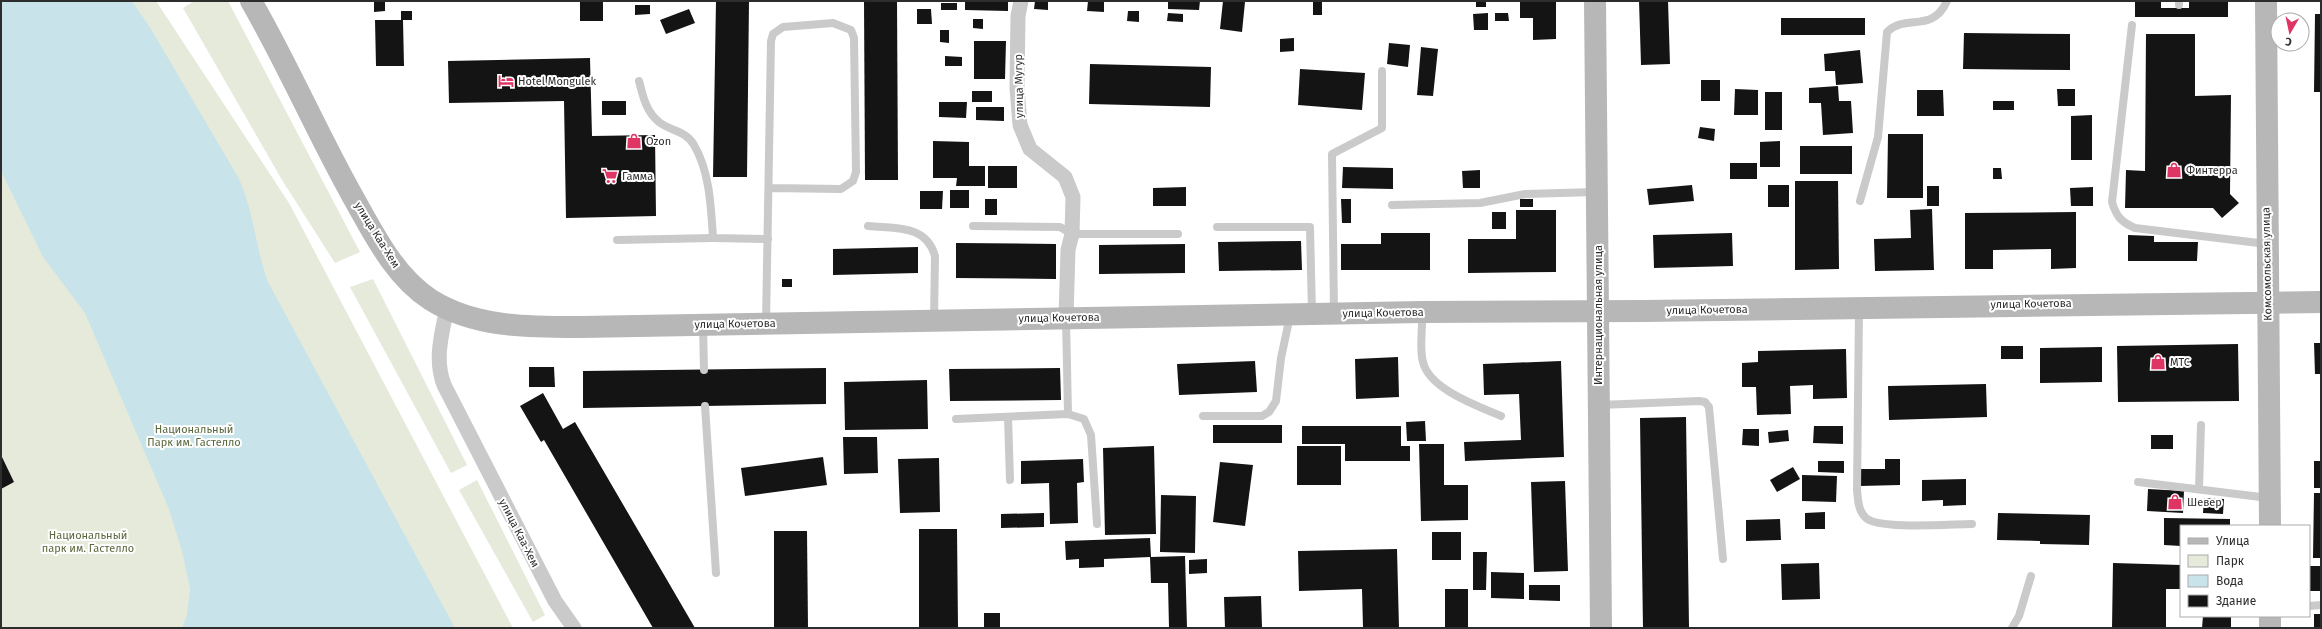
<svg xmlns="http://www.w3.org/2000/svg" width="2322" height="629" font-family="'Fira Sans',sans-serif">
  <rect width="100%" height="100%" fill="#fff"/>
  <g fill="#e6eadb">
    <polygon points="1,1 156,1 289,203 513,628 1,628"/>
    <polygon points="194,1 228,1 360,252 335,263 282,180 183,8"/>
    <polygon points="373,279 467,465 451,473 350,287"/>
    <polygon points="477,480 545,615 533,622 459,490"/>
  </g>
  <path fill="#c8e3ea" d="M1,1H132L151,29L238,177C254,210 255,247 268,282L455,628H182L187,615L190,589L183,555L169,509L85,313L43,257L1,171Z"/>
  <g fill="#141414">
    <polygon points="374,1 385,1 385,11 374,12"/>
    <rect x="580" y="1" width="23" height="20"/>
    <polygon points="716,1 749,1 747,177 713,177"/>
    <polygon points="864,1 897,1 898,180 865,180"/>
    <polygon points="965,1 1008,1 1008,11 965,10"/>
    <polygon points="1035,1 1048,1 1048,10 1034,9"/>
    <polygon points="1088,1 1104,1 1104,12 1087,11"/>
    <polygon points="1168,1 1200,1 1199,10 1168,9"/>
    <polygon points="1223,1 1245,2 1242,32 1220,29"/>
    <rect x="1313" y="1" width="9" height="14"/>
    <rect x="1476" y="1" width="10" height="6"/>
    <polygon points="1520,1 1556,1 1556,39 1533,40 1533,18 1520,18"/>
    <polygon points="1639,1 1668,1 1670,64 1641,65"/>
    <polygon points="2135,1 2161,1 2161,8 2189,8 2189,1 2228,1 2228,17 2135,17"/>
    <rect x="941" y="3" width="16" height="7"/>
    <polygon points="635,5 650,5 650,14 635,15"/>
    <polygon points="689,9 695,23 666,34 660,20"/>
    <polygon points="917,9 931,9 932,24 917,24"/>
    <polygon points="401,11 412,11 412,20 403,20 404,66 376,66 375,20 401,20"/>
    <polygon points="1128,11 1139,11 1139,22 1127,21"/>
    <polygon points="1168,13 1183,14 1183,22 1167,21"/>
    <polygon points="1488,13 1488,30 1474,30 1473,14"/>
    <polygon points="1495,13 1508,13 1509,21 1495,21"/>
    <polygon points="2315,14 2321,14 2321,92 2314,92"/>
    <rect x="1781" y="18" width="84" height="17"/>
    <polygon points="973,19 983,19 983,29 973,28"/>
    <polygon points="940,30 949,30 949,43 940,42"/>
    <polygon points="1964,33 2070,34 2070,70 1963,69"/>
    <polygon points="2146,34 2195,34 2195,96 2231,95 2230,194 2239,203 2222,218 2213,208 2125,208 2126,170 2145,171"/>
    <polygon points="1294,38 1294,51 1280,52 1280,39"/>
    <polygon points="974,41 1006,41 1005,79 974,79"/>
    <polygon points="1389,43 1410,45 1408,67 1387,64"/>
    <polygon points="1421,47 1438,49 1433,96 1417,95"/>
    <polygon points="1860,50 1863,83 1836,85 1835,71 1825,71 1824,54"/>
    <polygon points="945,56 962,57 962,66 945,66"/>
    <polygon points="590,58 592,136 655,135 656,216 566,218 564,101 449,103 448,61"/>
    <polygon points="1090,64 1211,67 1210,107 1089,104"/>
    <polygon points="1300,69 1365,73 1362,110 1298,105"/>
    <rect x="1701" y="80" width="19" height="21"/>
    <polygon points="1838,86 1839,101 1851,101 1853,133 1823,135 1821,103 1809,103 1809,88"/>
    <polygon points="1735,89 1758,90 1758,115 1734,115"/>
    <polygon points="2057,89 2075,89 2075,106 2058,106"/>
    <polygon points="1917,90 1943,90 1944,116 1917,116"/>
    <rect x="972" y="91" width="20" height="11"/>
    <rect x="1765" y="92" width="17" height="38"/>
    <rect x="602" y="101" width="24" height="14"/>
    <rect x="1993" y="101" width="21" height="9"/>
    <polygon points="939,102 967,102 966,118 939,117"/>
    <polygon points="976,107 1004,107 1004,121 976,120"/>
    <polygon points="2092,115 2092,160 2071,160 2071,116"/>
    <polygon points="1700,127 1715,129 1714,141 1698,138"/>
    <polygon points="1888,134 1923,134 1923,198 1887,198"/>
    <polygon points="933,141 969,142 969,166 985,166 985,186 956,186 957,178 933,178"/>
    <polygon points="1780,141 1780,167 1760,167 1760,142"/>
    <rect x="1800" y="146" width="52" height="28"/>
    <rect x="1730" y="163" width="27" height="16"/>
    <rect x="988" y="166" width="29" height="22"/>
    <polygon points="1343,167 1393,168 1393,189 1342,188"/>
    <polygon points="1993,168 2001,168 2002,179 1993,179"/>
    <polygon points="1480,170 1480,188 1463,188 1462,171"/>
    <polygon points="1795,181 1838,181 1839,269 1795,270"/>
    <polygon points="1692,185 1694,201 1649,205 1647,189"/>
    <rect x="1768" y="185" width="21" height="22"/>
    <rect x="1927" y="186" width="12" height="20"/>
    <polygon points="1186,187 1186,206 1153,206 1153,188"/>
    <polygon points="2093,187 2093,206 2071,206 2070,188"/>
    <rect x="950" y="190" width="19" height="18"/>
    <polygon points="920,191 943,191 942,209 920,209"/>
    <rect x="985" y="199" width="12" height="16"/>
    <polygon points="1341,199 1351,199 1351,223 1342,223"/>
    <rect x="1520" y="199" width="13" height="8"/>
    <polygon points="1932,209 1934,270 1875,271 1874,239 1911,238 1910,210"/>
    <polygon points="1516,210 1556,210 1556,272 1468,273 1468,239 1516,239"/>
    <rect x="1492" y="212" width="14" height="17"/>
    <polygon points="2076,212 2076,268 2051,269 2051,249 1993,250 1993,269 1965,269 1965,213"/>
    <polygon points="1381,233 1430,233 1430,270 1341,270 1341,244 1381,244"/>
    <polygon points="1732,233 1733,266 1654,268 1653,235"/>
    <polygon points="2128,235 2154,236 2154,242 2198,242 2197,261 2128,261"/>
    <polygon points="1301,241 1302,270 1219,271 1218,242"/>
    <polygon points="956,243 1056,244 1056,279 956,278"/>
    <polygon points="1185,244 1185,273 1099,274 1099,245"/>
    <polygon points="918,247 918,273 833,275 833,249"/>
    <rect x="782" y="279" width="10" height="8"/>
    <polygon points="2314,343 2321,343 2321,374 2315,374"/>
    <polygon points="2238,344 2239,401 2118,402 2117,346"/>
    <rect x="2001" y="346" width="22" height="13"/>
    <polygon points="2102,347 2102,382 2040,383 2040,348"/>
    <polygon points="1846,349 1847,398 1813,399 1813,385 1790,386 1791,414 1757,415 1756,387 1742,387 1742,363 1758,362 1758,351"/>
    <polygon points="1398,357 1399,397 1356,399 1355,359"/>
    <polygon points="1255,361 1257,392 1179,395 1177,364"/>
    <polygon points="1561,361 1564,457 1465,461 1464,442 1521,440 1519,394 1484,395 1483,364"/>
    <polygon points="529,367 554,367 555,387 529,387"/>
    <polygon points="826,368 826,404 583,408 583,371"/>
    <polygon points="1060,368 1061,400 950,401 949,369"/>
    <polygon points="927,380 928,429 845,430 844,382"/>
    <polygon points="1986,384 1987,417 1889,420 1888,386"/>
    <polygon points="543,393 563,429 575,422 695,628 653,628 544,440 541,442 520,406"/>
    <polygon points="1686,417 1689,627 1643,628 1640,418"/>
    <polygon points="1425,421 1426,441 1407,441 1406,422"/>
    <rect x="1213" y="425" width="69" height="18"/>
    <polygon points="1302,426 1401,426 1401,446 1410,446 1410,461 1345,461 1345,444 1302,444"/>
    <polygon points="1814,426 1843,426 1843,444 1813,443"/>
    <polygon points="1743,429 1759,429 1759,446 1742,445"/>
    <polygon points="1788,430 1789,441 1769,443 1768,432"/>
    <rect x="2151" y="435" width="22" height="14"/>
    <polygon points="843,437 877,437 878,473 844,474"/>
    <polygon points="1419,444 1444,444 1444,485 1468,485 1468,520 1421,521"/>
    <polygon points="1154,446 1156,534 1105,535 1103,448"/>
    <rect x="1297" y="446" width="44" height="39"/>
    <polygon points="1,455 14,482 1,489"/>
    <polygon points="823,457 827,485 745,496 741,468"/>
    <polygon points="939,458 940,512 900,513 898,459"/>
    <polygon points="1083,459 1084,482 1077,483 1078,523 1050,524 1049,483 1021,484 1021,461"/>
    <polygon points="1885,459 1900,459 1900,485 1860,486 1860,469 1885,469"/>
    <polygon points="1818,461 1844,461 1844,473 1818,472"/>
    <rect x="2314" y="461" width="7" height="27"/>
    <polygon points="1220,462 1253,465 1245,526 1213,522"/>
    <polygon points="1793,467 1800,479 1777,492 1770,480"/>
    <polygon points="1802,475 1837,476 1836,502 1802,501"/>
    <polygon points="1966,479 1966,505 1943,506 1943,500 1922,501 1922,480"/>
    <polygon points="1565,481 1568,571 1534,572 1531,482"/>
    <polygon points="2148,489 2184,491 2183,513 2147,511"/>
    <polygon points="2314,493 2321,493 2321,558 2313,558"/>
    <polygon points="1161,495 1196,496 1195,553 1160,552"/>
    <polygon points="2204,498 2224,499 2223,514 2203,513"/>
    <polygon points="1825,512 1825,529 1805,529 1805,513"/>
    <polygon points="1044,513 1044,527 1001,528 1001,514"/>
    <polygon points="1998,513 2090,515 2089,545 2040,544 2040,541 1997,540"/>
    <polygon points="2164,518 2230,519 2230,526 2181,526 2181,546 2164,545"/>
    <polygon points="1780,519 1781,540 1746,541 1746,520"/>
    <polygon points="919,529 957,529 958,628 919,628"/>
    <polygon points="774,531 807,531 808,628 774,628"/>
    <rect x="1432" y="532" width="29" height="28"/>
    <polygon points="1150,538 1151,557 1185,556 1187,628 1169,628 1168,583 1151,583 1150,557 1104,559 1104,567 1079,568 1079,559 1066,560 1065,541"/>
    <polygon points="1397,549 1399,628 1363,628 1362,589 1299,591 1298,551"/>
    <polygon points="1473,552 1487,552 1486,590 1473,590"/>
    <polygon points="1207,559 1207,573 1189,574 1189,560"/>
    <polygon points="1819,563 1820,599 1782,600 1781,564"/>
    <polygon points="2113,563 2181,565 2181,589 2166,589 2166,628 2112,628"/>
    <rect x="2309" y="566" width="12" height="25"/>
    <polygon points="1491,572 1524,573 1524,599 1491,598"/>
    <polygon points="1529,585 1560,585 1560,601 1529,600"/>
    <rect x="1445" y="589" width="23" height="39"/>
    <polygon points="1261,596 1262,628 1225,628 1224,597"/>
    <rect x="984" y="613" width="16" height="14"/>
    <rect x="2314" y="614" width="7" height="14"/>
    <polygon points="2203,616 2231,616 2231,628 2202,628"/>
  </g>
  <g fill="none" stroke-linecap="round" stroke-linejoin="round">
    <g stroke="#cacaca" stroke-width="8">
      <polyline points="2179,5 2179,1"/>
      <path d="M2132,25L2112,202C2116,216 2121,222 2135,228L2267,244"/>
      <path d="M639,81C643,96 646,112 659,122C670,131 685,130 694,145C710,172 711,208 713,238L768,239"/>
      <path d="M1860,201L1878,137L1887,32C1906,13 1932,34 1947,1"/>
      <polyline points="1392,205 1480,203 1525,194 1596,192"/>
      <path d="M868,226C895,229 926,224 935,256L934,320"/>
      <polyline points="973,226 1060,227 1072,234 1178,234"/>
      <polyline points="1217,227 1310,227 1312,314"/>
      <polyline points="617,240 713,238"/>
      <path d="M1859,310L1857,490C1858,499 1858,511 1866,518C1880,530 1951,524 1972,524"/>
      <polyline points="1334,313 1332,154 1382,128 1382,71"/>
      <path d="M1422,313C1423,327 1419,349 1423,362C1429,389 1478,406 1501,416"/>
      <polyline points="1066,319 1068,414"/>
      <polyline points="766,323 771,41 773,34 783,27 833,23 851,30 854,38 856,172 853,181 841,189 769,188"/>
      <polyline points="703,326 704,370"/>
      <polyline points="1600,405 1699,401 1705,402 1709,407 1723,559"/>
      <polyline points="705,406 716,573"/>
      <polyline points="1203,416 1262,416 1269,412 1276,401 1281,358 1290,316"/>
      <polyline points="1008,417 1010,480"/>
      <polyline points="956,419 1068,414 1084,419 1091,435 1097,524"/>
      <polyline points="2138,482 2269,498"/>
      <polyline points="2199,489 2201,425"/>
      <polyline points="2309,606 2321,605"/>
      <polyline points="2012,628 2019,616 2031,576"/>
    </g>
    <g stroke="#cacaca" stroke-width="15">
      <polyline points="1021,1 1018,16 1017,88 1020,125 1030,149 1065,177 1073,197 1072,234 1068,250 1066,318"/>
      <path d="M447,308C442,333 434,359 444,385L555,601L574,628"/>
    </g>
    <g stroke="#b7b7b7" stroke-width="22">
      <path d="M251,1C288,65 317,133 353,197C374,234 394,276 431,300C476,328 530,327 581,327L1422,312L1644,311L2321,302"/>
      <polyline points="1595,1 1601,628"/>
      <polyline points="2266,1 2270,526"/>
      <polyline points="2270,616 2270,628"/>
    </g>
  </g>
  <defs>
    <symbol id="hotel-bare" viewBox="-9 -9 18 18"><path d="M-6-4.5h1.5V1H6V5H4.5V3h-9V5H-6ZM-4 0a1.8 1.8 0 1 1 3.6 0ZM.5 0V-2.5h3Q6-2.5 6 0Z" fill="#df3564" stroke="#fff" stroke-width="2.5" paint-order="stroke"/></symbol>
    <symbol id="shop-bare" viewBox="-9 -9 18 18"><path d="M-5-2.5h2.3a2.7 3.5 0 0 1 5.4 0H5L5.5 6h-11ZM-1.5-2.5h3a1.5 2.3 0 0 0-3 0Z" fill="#df3564" stroke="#fff" stroke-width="2.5" paint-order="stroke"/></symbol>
    <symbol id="supermarket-bare" viewBox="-9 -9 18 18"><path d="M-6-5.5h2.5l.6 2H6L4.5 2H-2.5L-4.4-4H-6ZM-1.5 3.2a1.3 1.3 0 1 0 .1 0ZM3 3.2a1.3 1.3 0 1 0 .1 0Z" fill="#df3564" stroke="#fff" stroke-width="2.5" paint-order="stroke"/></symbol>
  </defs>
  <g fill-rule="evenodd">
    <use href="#hotel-bare" x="495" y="70" width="22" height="22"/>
    <use href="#shop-bare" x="623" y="130" width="22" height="22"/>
    <use href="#shop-bare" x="2163" y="159" width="22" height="22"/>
    <use href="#supermarket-bare" x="599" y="165" width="22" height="22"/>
    <use href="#shop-bare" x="2147" y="351" width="22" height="22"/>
    <use href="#shop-bare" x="2164" y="491" width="22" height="22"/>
  </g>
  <g text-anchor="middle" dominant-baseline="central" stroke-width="4" stroke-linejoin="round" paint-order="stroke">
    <g font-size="11" fill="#2d2d2d" stroke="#fff" text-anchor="start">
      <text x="518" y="81">Hotel Mongulek</text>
      <text x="646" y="141">Ozon</text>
      <text x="2186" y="170">Финтерра</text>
      <text x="622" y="176">Гамма</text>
      <text x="2170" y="362">МТС</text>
      <text x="2187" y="502">Шевер</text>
    </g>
    <g font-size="11" fill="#2d2d2d" stroke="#fff">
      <text transform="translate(1019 86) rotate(-91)">улица Мугур</text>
      <text transform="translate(377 235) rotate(58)">улица Каа-Хем</text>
      <text transform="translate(2267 264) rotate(-91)">Комсомольская улица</text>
      <text transform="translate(2031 304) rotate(-1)">улица Кочетова</text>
      <text transform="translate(1707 310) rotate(-1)">улица Кочетова</text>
      <text transform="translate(1383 313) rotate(-1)">улица Кочетова</text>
      <text transform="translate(1598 315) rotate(-90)">Интернациональная улица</text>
      <text transform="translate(1059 318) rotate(-1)">улица Кочетова</text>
      <text transform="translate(735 324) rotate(-1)">улица Кочетова</text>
      <text transform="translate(519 533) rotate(63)">улица Каа-Хем</text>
    </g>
    <g font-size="11" fill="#59673c" stroke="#fff">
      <text x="194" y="429">Национальный<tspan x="194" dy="13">Парк им. Гастелло</tspan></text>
      <text x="88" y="535">Национальный<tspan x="88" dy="13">парк им. Гастелло</tspan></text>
    </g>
  </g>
  <rect width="2322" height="629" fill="none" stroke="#2d2d2d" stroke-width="4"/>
  <rect x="2180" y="525" width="130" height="92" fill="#ffffff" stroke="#ababab"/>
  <rect x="2188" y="538" width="20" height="6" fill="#b7b7b7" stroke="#ababab"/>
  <text x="2216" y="545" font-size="12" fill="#2d2d2d">Улица</text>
  <rect x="2188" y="555" width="20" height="12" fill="#e6eadb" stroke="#ababab"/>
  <text x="2216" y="565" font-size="12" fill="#2d2d2d">Парк</text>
  <rect x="2188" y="575" width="20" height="12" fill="#c8e3ea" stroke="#ababab"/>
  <text x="2216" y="585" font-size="12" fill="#2d2d2d">Вода</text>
  <rect x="2188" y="595" width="20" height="12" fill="#141414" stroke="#ababab"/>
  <text x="2216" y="605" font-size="12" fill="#2d2d2d">Здание</text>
  <g transform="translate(2290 32) rotate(189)"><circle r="19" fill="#ffffff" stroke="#ababab"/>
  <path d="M0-3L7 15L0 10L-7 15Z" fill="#df3564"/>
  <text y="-6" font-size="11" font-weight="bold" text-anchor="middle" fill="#2d2d2d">С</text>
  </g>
</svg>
